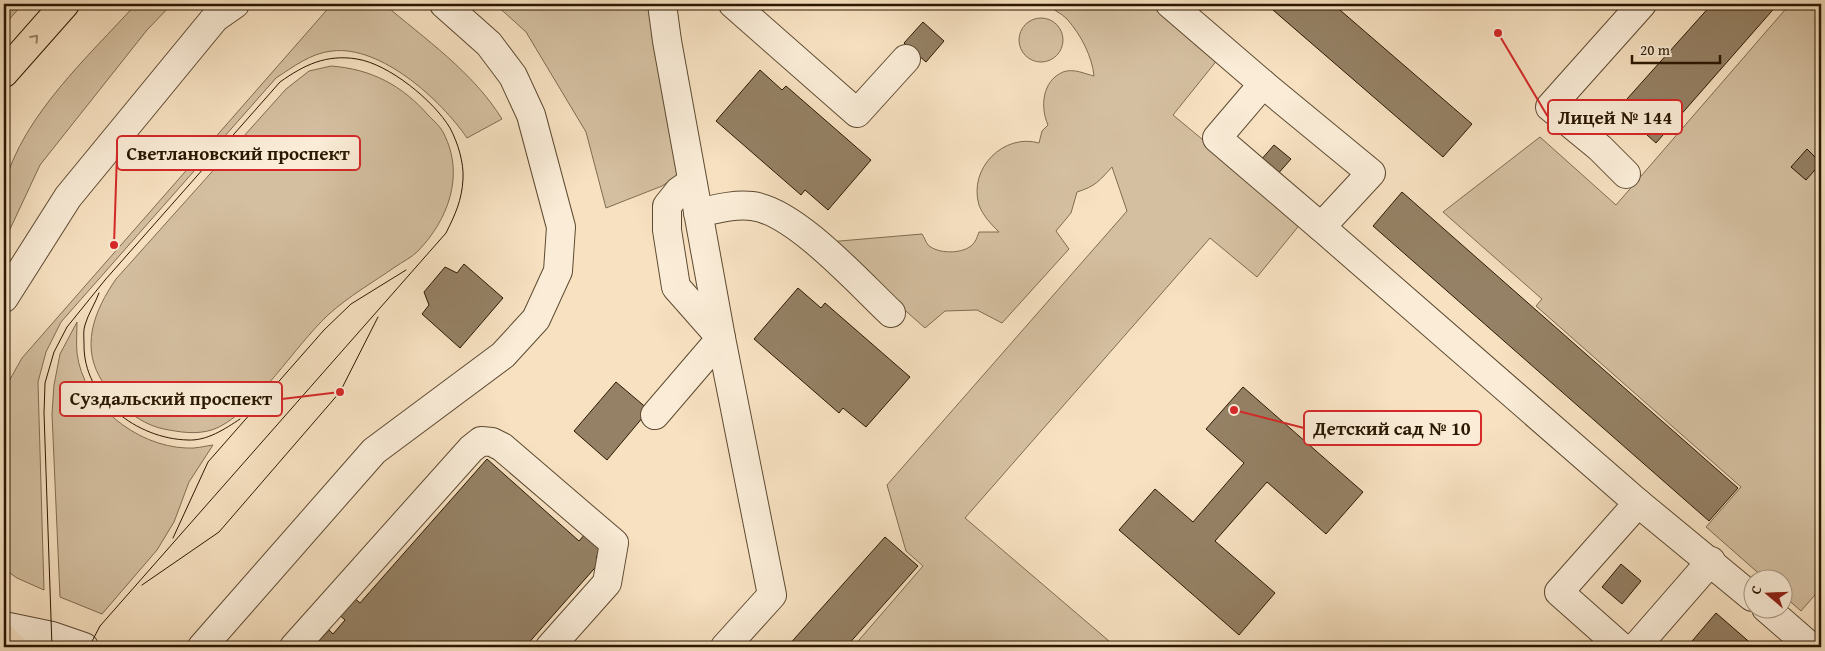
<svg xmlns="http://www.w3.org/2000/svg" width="1825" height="651" font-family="'Gentium Book Plus',serif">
  <rect width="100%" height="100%" fill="#f7e1c1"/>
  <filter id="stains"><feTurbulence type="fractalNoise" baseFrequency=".004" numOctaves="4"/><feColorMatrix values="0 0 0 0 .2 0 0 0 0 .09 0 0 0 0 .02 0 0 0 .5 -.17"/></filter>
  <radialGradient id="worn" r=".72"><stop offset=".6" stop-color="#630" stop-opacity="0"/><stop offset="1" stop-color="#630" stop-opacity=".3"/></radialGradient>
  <g fill="#d4bfa0" stroke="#7f6c50">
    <polygon points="4,4 23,4 4,25"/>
    <path d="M136,4H172L147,30L40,165L4,242C4,224 0,201 4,185C24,114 88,57 136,4Z"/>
    <path d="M332,4H384C425,39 473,72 502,119L467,138C441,100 381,45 332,51C311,53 293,67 276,78L61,322L46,352L38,382L44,590L17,578L4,569V390L22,358Z"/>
    <polygon points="495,4 656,4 680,174 662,186 606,208 586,132 526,32"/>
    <path d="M1044,4H1151L1218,59L1173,115L1302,222L1257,277L1210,238L965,518L1116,647H853L923,566L906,551L887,485L1127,211L1112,167C1099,181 1096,186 1077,192L1071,213L1056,231L1069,249L1002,323L977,310L945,311L925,328L828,242L922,234C924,237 926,242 928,245C938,254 961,254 971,246C976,242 977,237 979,232H999C991,224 983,216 979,205C968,168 1004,133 1039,143L1042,131L1048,125C1040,107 1042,81 1063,72C1074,68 1085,74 1094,76C1092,56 1081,35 1067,19C1061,13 1051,8 1044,4Z"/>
    <polygon points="1790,4 1821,4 1821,588 1801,611 1783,595 1782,578 1764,578 1706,527 1741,487 1536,306 1542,299 1443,212 1540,137 1616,205"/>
    <circle cx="1041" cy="40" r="22"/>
    <path d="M331,66C371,69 402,85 429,116C434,121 441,127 444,134C465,175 448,220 418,251C411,258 402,262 395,267C372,283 349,296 328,315C295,346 257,408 219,427C203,435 185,433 169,430C141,426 119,406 104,384C79,348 94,311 116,279L286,89L309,71Z"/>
    <path d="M77,322C77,332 76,343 77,353C83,404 136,446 186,448C195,449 205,446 213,445L189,482L174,522L157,550L102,614L60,597L52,414L54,385L60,354Z"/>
  </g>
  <g fill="#958165" stroke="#2a1801">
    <polygon points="1266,4 1333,4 1472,124 1443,157"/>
    <polygon points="1712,4 1778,4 1656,143 1618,109"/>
    <polygon points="923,22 944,41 926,62 904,43"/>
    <polygon points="760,70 782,90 786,86 871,160 828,210 805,190 801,195 716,121"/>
    <polygon points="1274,145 1291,159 1276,176 1260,161"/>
    <polygon points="1807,149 1821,163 1806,180 1791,167"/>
    <polygon points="1402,192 1738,488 1709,521 1373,226"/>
    <polygon points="464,264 503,298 460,348 422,314 429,305 424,292 445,267 457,273"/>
    <polygon points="798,288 821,308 825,303 910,377 866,427 843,408 839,413 754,339"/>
    <polygon points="616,382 649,410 607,460 574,431"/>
    <polygon points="1243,387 1363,492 1326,534 1267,482 1215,541 1275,593 1239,635 1119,530 1155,489 1193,522 1244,463 1206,429"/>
    <polygon points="487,459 579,541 586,533 604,548 596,557 601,561 525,647 313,647 329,630 333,634 345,620 336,612 351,595 360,603"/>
    <polygon points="885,537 918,566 846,647 787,647"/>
    <polygon points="1621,564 1641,581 1622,604 1602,587"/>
    <polygon points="1716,613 1754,646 1753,647 1687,647"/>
  </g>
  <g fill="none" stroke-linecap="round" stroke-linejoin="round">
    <defs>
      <g id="minor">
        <polyline points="662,4 667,41 721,338 772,595 725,647"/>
        <polyline points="733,4 857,113 906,59"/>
        <polyline points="1170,4 1263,84 1371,173 1321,227 1638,503 1752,597"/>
        <polyline points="1263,84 1217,138 1321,227"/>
        <polyline points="1626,174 1600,148 1550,107 1642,4"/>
        <path d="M698,213C716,209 734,204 752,206C795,211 859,283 891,313"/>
        <polyline points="4,298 68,197 215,18 235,4"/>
        <polyline points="655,415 721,338 676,287 667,230 667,206 679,191 692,182"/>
        <polyline points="1766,608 1811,647"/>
        <polyline points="4,626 52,636 84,647"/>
        <polyline points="202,647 374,451 503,355 536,319 558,271 561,227 531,115 513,76 489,44 444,4"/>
        <polyline points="294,647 471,449 481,441 492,442 502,447 614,543 607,583 550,647"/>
        <polyline points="1621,647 1559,592 1638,503"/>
        <polyline points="1636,647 1711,561"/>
      </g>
      <g id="major">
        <polyline points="4,73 65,4"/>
        <polyline points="4,639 12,647"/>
      </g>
    </defs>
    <use href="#minor" stroke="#5d4a31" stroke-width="30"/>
    <use href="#major" stroke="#2a1801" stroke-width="30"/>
    <use href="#minor" stroke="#faecd7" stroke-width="28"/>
    <use href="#major" stroke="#f7e1c1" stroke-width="28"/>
    <g stroke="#2a1801" stroke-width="1">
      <path d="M99,293C95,304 88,314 85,325C83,330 84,338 84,344C83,398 137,439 188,440C207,441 225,429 240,419"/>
      <polyline points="173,538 208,462 324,330 351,304 406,270"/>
      <polyline points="142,585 219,532 340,392 378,317"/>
      <path d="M52,647L44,413L45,383L54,352L67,327L105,280L280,82C304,65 326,54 357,59C389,64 434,101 450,128C458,143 464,163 463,179C462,200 455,215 446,233L100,626L89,647"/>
    </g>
  </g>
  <defs><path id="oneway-chevron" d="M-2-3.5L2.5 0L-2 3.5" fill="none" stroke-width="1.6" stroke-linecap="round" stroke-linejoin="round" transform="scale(1.25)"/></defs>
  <use stroke="#9b876b" href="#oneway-chevron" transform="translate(35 38) rotate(-48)"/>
  <path fill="none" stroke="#d62828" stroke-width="2" d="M1498 33L1548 117M114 245L117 153M340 392L282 399M1234 410L1304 428"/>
  <g fill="#d62828" stroke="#faecd7" stroke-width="2">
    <circle cx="1498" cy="33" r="5"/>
    <circle cx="114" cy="245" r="5"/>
    <circle cx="340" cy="392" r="5"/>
    <circle cx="1234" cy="410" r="5"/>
  </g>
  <g fill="#faecd7" stroke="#d62828" stroke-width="2">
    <rect x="1548" y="100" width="134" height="34" rx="5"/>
    <rect x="117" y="136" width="243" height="34" rx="5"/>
    <rect x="60" y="382" width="222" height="34" rx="5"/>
    <rect x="1304" y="411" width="177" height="34" rx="5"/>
  </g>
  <g font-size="19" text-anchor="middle" font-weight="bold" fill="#2a1801">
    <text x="1615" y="124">Лицей № 144</text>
    <text x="238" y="160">Светлановский проспект</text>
    <text x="171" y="405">Суздальский проспект</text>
    <text x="1392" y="435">Детский сад № 10</text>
  </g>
  <rect width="1825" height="651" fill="none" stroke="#f7e1c1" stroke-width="20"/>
  <rect x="5" y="5" width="1815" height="641" fill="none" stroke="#2a1801" stroke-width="2.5"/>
  <rect x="10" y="10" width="1805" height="631" fill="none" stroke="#2a1801"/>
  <g transform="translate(1768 594) rotate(289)"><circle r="24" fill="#faecd7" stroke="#a79781"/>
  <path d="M0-4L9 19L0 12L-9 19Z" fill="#8f2418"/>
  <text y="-8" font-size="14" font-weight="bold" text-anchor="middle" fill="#2a1801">С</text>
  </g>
  <path d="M1632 55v8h88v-8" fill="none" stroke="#2a1801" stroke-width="2.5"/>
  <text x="1640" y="55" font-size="15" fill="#2a1801" stroke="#faecd7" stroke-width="4" paint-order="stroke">20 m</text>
  <rect width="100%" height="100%" filter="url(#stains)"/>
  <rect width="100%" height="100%" fill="url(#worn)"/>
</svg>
